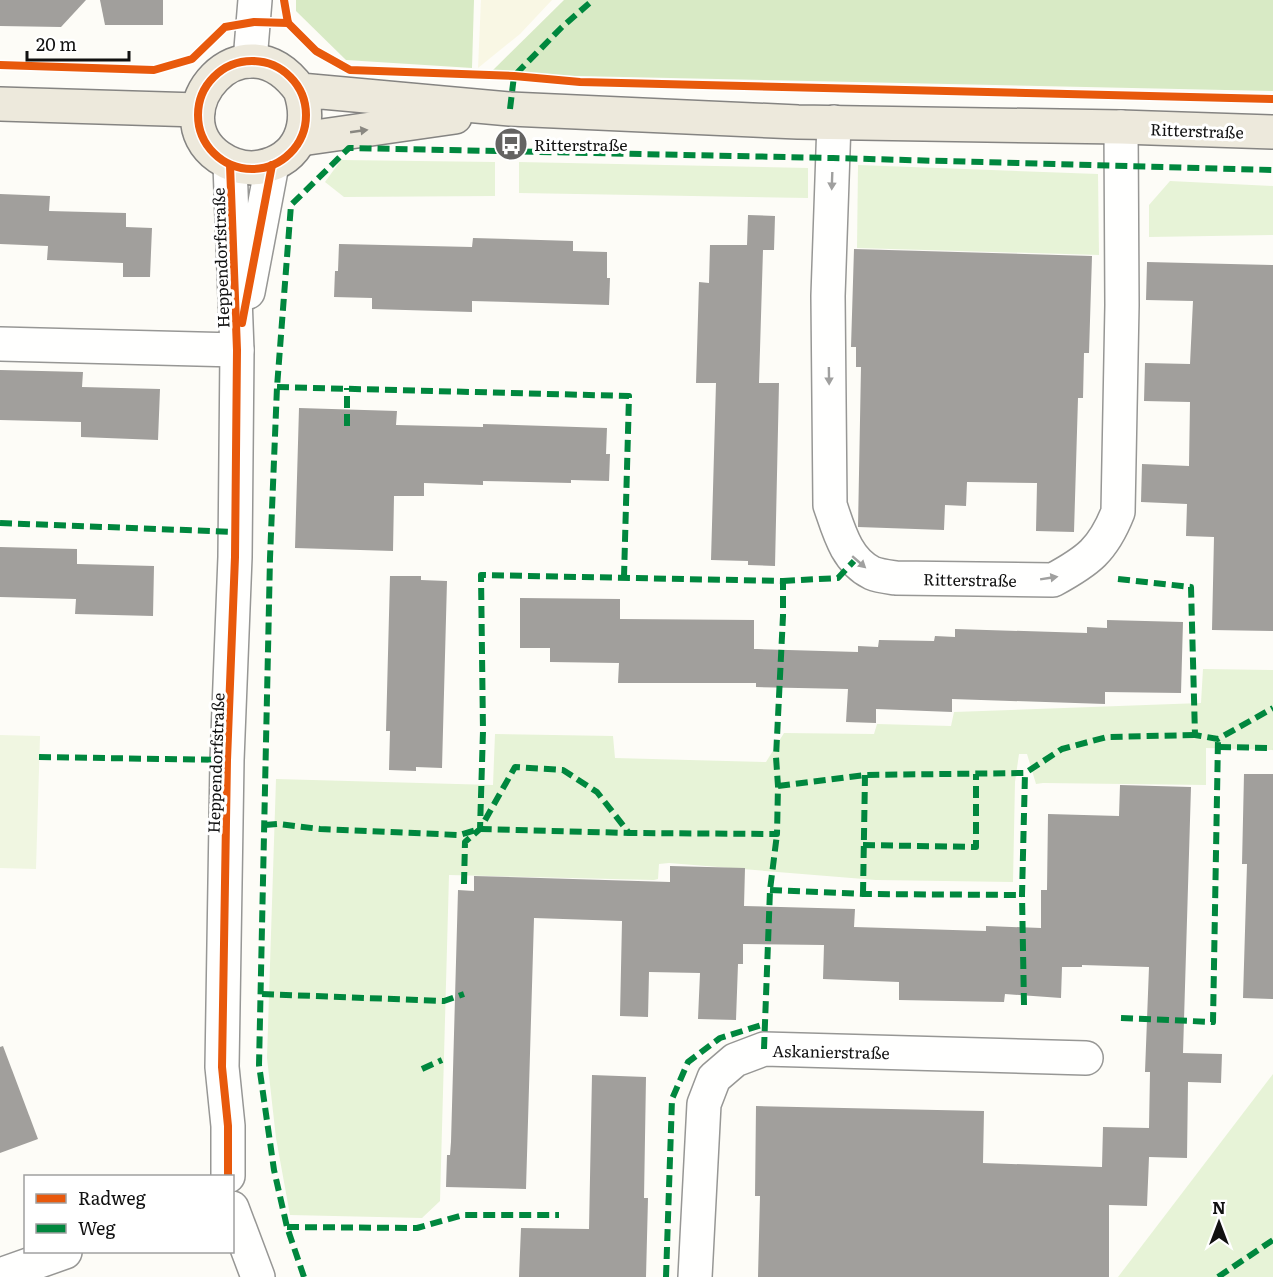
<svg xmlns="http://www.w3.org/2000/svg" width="1273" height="1277" font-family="Literata,serif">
  <rect width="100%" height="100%" fill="#fdfcf7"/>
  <polygon fill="#f9f7e4" points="481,0 552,0 520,34 478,68"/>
  <g fill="#e7f3d7">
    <polygon points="341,160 495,162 495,196 344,197 325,182"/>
    <polygon points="519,162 808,168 808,198 519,193"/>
    <polygon points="858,165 1098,174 1099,255 857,248"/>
    <polygon points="1170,181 1273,186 1273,235 1149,237 1149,205"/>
    <polygon points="1203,669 1273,670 1273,750 1206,748 1206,785 1043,783 1036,784 1027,754 1019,754 1015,782 1013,882 876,880 669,863 659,864 658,879 654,880 449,875 440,1201 422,1218 290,1215 276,1138 267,1058 276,779 493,785 495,734 613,736 615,758 766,762 784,733 874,734 877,724 951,726 954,712 1201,703"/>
    <polygon points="1273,1074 1273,1277 1118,1277"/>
  </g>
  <g fill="#d8eac5">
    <polygon points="296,0 474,0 472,68 346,60 296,11"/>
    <polygon points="564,0 1273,0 1273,91 489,74"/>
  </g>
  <polygon fill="#f0f6e1" points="0,735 40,736 36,869 0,868"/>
  <g fill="#a19f9c">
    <polygon points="0,0 86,0 61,27 0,26"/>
    <polygon points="100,0 163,0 163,25 105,25"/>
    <polygon points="0,194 50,196 49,211 126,213 126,227 152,228 150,277 123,277 123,263 47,260 48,246 0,244"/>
    <polygon points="748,215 775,216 774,250 763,250 759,383 779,383 775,566 748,565 748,561 711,560 716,383 696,383 699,282 709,283 710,245 747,245"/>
    <polygon points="473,238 573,241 573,251 607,252 607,278 610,278 609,305 472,301 472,312 372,309 372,298 334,297 335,271 338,271 339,244 472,247"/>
    <polygon points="854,249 1092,256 1089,353 1084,353 1083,398 1078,398 1074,532 1036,531 1037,483 967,482 966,506 945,505 944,530 858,527 861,367 856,367 856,347 851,347"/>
    <polygon points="1147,262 1273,265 1273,631 1212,630 1214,537 1186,536 1187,504 1141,502 1142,464 1189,466 1190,402 1144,401 1145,363 1190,364 1193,301 1146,300"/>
    <polygon points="0,370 83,372 82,387 160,389 158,440 81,437 81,422 0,420"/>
    <polygon points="299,408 397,411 396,425 483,427 483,424 607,428 606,454 610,454 609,481 571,480 571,483 483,481 483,485 424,483 424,496 394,496 393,551 295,548"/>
    <polygon points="0,547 77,549 77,564 154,566 153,616 75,614 76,599 0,597"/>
    <polygon points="390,576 421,576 421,580 447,581 442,768 416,767 416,771 389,770 390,731 386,731"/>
    <polygon points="520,598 620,599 620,619 754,620 754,649 757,649 858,652 858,646 878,647 879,640 934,641 935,636 955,637 955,629 1087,633 1087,627 1107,628 1107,620 1183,622 1181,693 1105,692 1105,704 952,699 952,712 876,709 876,723 846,722 848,689 756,687 756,683 618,683 619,663 550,662 550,648 520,648"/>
    <polygon points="1244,774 1273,774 1273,999 1243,998 1247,864 1242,864"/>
    <polygon points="1120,785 1191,787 1183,1053 1222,1054 1221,1083 1188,1082 1187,1158 1149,1157 1147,1206 1109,1205 1109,1277 758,1277 760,1196 755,1196 756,1106 984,1111 983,1163 1102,1167 1103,1127 1149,1128 1150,1072 1145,1072 1149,967 1082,965 1082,967 1062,967 1061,998 1005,994 1004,1002 899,1000 899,982 823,979 824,945 743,944 743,964 738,964 736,1020 698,1019 700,973 649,972 648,1017 620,1016 622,921 534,918 526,1189 446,1187 447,1155 450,1155 451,1142 458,890 474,891 474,876 670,882 670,866 745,868 744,906 855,909 854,927 986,931 986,926 1041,928 1041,890 1047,890 1048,814 1119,816"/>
    <polygon points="3,1046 38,1139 0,1153 0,1047"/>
    <polygon points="592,1075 646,1077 644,1198 648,1198 646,1277 519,1277 521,1228 589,1229"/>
  </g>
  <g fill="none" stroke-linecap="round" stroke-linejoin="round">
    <defs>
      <g id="minor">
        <polyline points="250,61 255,0"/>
        <path d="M834,122L828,296L830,505C839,531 846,560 872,573C879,576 889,577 896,578L1053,580C1088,561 1103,550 1118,512L1122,305L1121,127"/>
        <polyline points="248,292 272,165"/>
        <polyline points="0,344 237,350"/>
        <polyline points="228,1176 228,1126 222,1067 227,760 235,557 237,350 230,165"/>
        <polyline points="232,1208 258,1277"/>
        <polyline points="0,1275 65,1252"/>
        <polyline points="695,1277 704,1104 714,1078 735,1060 764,1049 1086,1058"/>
      </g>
      <g id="major">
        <path d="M300,90C312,125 300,159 261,167C245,170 232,166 219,157C157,113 243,11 300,90L510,109L798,122L1121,127L1273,132"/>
        <polyline points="0,104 198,110"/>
        <polyline points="301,139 455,117"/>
      </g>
    </defs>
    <use href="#minor" stroke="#979795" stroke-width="36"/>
    <use href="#major" stroke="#858482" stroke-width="36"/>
    <use href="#minor" stroke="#fffffe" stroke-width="33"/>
    <use href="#major" stroke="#ede9dc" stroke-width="33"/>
    <g stroke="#00873e" stroke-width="6" stroke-dasharray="12 6" stroke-linecap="butt">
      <polyline points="510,109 514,76 562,27 593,0"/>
      <polyline points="277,387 629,396 624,577"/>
      <polyline points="347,426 347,388"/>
      <polyline points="0,523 236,532"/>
      <polyline points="1118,579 1191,587 1195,735 1218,739 1273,708"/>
      <polyline points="783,581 838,578 854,561"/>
      <polyline points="1219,747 1273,748"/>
      <polyline points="39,757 227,760"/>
      <polyline points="778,786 865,775 1025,773 1062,749 1107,737 1195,735"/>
      <polyline points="265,825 278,824 320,829 459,835 480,829 629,833"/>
      <polyline points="863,845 976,847 976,774"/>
      <polyline points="464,884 465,842 480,829 515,767 563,770 597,792 629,833 777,834 778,786 776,757 783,616 783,581 481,575 483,731 480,829"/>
      <polyline points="770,890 863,894 1022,895"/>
      <polyline points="863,894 865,775"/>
      <polyline points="262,994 444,1001 464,994"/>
      <polyline points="1024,1005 1022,895 1025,773"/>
      <polyline points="1121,1018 1213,1022 1218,739"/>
      <polyline points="764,1049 770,890 777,834"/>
      <polyline points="422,1069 442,1060"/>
      <polyline points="287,1227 417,1228 463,1215 559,1215"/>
      <polyline points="304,1277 287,1227 274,1170 259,1065 270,558 277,387 291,205 349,148 833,158 1273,170"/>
      <polyline points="666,1277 672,1099 688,1062 720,1038 765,1024"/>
      <polyline points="1218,1277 1273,1240"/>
    </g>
    <defs>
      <g id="cycleway">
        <polyline points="284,0 288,23 316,51 350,70 514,76 580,82 1273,99"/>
        <circle cx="252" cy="115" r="54"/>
        <polyline points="0,65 154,70 192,59 225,27 254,22 288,23"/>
        <polyline points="242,323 272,165"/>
        <polyline points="228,1176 228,1126 222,1067 227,760 235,557 237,350 230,165"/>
      </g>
    </defs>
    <use href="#cycleway" stroke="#fff" stroke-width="11"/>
    <use href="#cycleway" stroke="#e8590c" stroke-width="8"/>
  </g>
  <defs><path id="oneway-solid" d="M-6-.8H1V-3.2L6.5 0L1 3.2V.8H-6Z" transform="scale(1.5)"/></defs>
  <use fill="#8a8881" href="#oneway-solid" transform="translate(359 131) rotate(-8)"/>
  <g fill="#a0a09f">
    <use href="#oneway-solid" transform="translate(832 181) rotate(92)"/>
    <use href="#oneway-solid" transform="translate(829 376) rotate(89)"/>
    <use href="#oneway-solid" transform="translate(859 562) rotate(41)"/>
    <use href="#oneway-solid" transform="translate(1049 578) rotate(-9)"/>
  </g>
  <defs>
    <symbol id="bus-disc" viewBox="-11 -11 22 22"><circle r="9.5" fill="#646362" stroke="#fff"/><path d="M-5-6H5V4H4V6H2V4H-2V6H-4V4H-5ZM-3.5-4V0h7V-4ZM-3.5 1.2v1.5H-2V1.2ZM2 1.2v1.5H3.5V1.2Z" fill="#fff"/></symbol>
  </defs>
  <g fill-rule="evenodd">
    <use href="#bus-disc" x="492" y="125" width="38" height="38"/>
  </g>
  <g text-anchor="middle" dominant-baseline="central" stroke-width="6" stroke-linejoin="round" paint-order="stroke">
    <g font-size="16" fill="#111" stroke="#fff">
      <text transform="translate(1197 130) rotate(2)">Ritterstraße</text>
      <text transform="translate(220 258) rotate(-92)">Heppendorfstraße</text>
      <text transform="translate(970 579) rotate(1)">Ritterstraße</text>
      <text transform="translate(215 763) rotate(-88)">Heppendorfstraße</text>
      <text transform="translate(831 1051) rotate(1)">Askanierstraße</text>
    </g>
    <g font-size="16" fill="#111" stroke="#fff" text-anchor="start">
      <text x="534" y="144">Ritterstraße</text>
    </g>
  </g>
  <rect x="24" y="1175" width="210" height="78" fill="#ffffff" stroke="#a0a0a0" stroke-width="1.5"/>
  <rect x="36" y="1194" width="30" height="9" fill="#e8590c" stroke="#a0a0a0" stroke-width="1.5"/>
  <text x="78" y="1205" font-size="18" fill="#111111">Radweg</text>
  <rect x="36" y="1224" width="30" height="9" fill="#00873e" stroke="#a0a0a0" stroke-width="1.5"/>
  <text x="78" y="1235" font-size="18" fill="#111111">Weg</text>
  <g transform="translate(1219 1223)" stroke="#ffffff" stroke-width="4.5" paint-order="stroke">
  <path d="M0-4.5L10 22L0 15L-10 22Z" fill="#111111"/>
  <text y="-9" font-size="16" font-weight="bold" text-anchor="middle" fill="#111111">N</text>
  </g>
  <path d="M27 51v9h102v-9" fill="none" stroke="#111111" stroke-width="3"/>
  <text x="36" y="51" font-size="18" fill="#111111" stroke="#ffffff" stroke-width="4.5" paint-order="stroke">20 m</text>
</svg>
